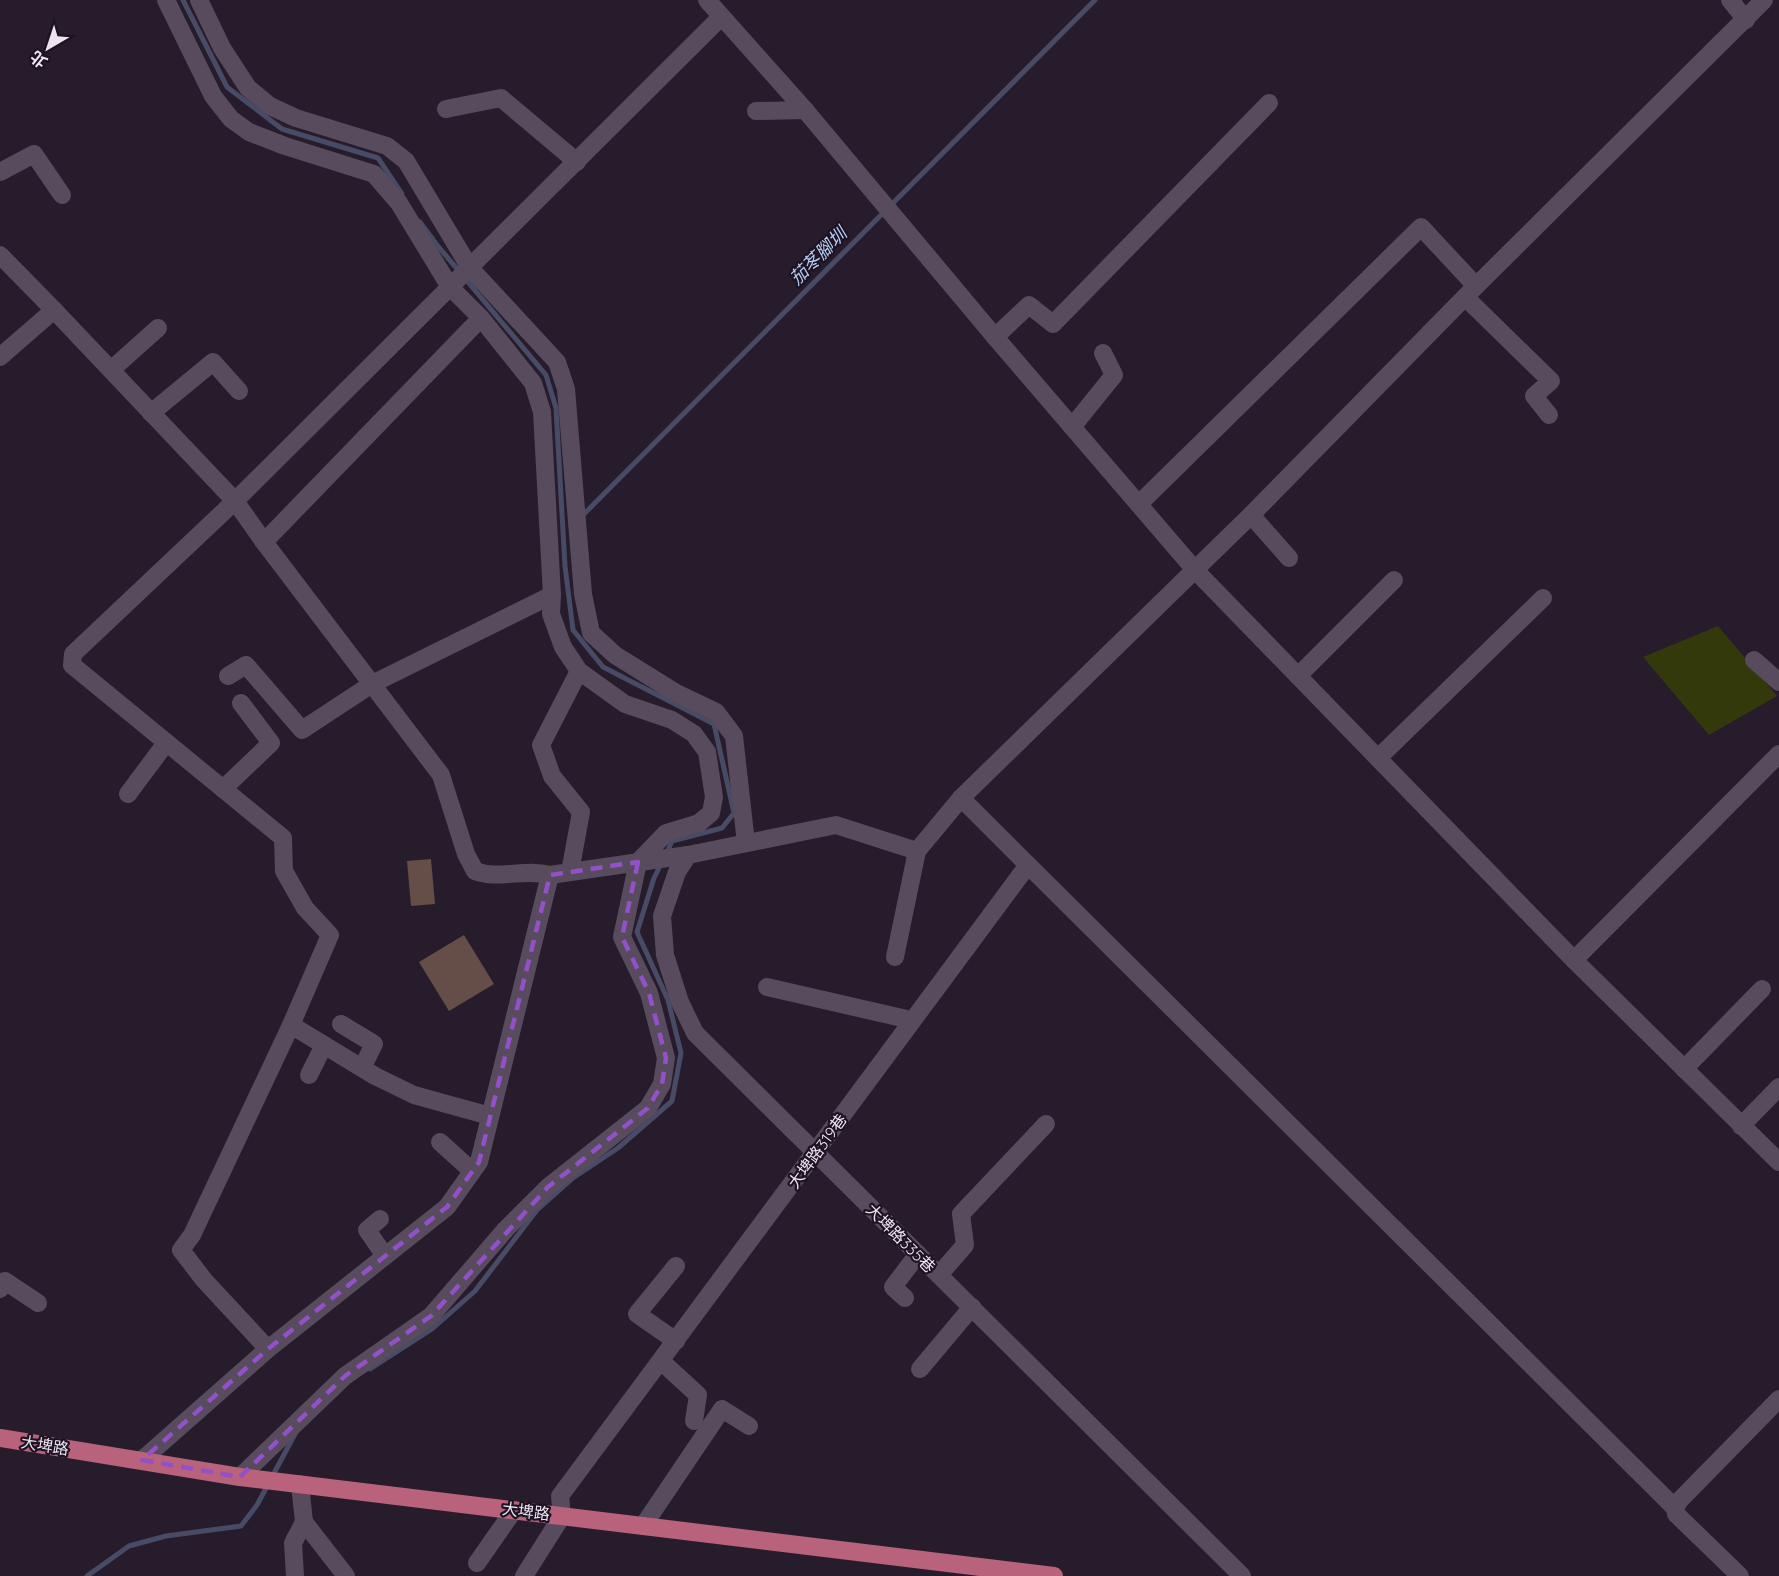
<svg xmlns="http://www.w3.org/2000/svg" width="1779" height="1576" font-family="Quicksand,'Noto Sans TC',sans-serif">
  <rect width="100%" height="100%" fill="#271c2c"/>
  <polygon fill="#33390b" points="1718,626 1777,696 1709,735 1643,657"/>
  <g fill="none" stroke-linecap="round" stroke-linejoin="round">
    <g stroke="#474b65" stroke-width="5">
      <polyline points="183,0 227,87 282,129 378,158 402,194"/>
      <polyline points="891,205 1095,0"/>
      <polyline points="420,222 437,245 546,375 556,408 565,566 573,630 603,667 714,724 734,813 722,828 672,841 666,854"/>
      <polyline points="582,516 884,212"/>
      <polyline points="370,1369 432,1329 475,1291 537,1210 573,1178 618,1148 672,1101 681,1053 668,1000 637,932 654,878 662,862"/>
      <polyline points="87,1576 129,1546 166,1536 241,1526 257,1505 295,1434"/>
    </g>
  </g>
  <g fill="#654e47">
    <polygon points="431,859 435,904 411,906 407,861"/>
    <polygon points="464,935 494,984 449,1011 419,962"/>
  </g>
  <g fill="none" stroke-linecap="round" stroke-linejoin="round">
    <g stroke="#574b5d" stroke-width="18">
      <polyline points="166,0 213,96 231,119 249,132 285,146 374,174 399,203 450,287 481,318 264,542"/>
      <polyline points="199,0 222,48 248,88 270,106 296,118 387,146 406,161 470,268 557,362 566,389 583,594 591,633 615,655 676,693 716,712 734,736 746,843"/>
      <polyline points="707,0 805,110 995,337 1195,570 1574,960 1779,1162"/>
      <polyline points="1730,0 1746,20"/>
      <polyline points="446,109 501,98 577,162"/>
      <polyline points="756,111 805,110"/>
      <polyline points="0,172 34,154 62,195"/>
      <path d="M0,255L54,310L235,501L264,542L441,775L466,854L475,871C499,880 525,868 550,875"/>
      <polyline points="1465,297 1551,381 1534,396 1549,415"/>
      <polyline points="995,337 1029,305 1053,324 1269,103"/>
      <polyline points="0,357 54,310"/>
      <polyline points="111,370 158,328"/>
      <polyline points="151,413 213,362 239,391"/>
      <polyline points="1072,427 1114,375 1103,353"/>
      <polyline points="1139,504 1421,227 1476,286"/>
      <polyline points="1251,515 1289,558"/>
      <polyline points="1754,660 1779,682"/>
      <polyline points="228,676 246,665 302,730 372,684 552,595"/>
      <polyline points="1298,676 1394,580"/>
      <polyline points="1378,758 1543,598"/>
      <polyline points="223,789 271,743 241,703"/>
      <polyline points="128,794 166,743"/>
      <polyline points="688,855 677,872 662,916 665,955 680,1002 695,1033 1242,1576"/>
      <polyline points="1028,865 1675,1508"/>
      <polyline points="570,872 581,812 552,776 541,745 579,671"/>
      <polyline points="895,957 917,851"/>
      <polyline points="1574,960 1779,754"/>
      <polyline points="767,987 911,1020"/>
      <polyline points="341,1024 374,1044 362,1068"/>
      <polyline points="291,1025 375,1076 414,1095 490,1116"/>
      <polyline points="1684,1069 1762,989"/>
      <polyline points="309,1075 324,1045"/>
      <polyline points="1741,1126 1779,1087"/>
      <polyline points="440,1142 472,1171"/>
      <polyline points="380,1219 367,1230 385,1256"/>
      <polyline points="939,1275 965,1245 961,1214 1046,1124"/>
      <polyline points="0,1289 5,1281 38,1303"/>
      <polyline points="905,1298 893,1287 918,1254"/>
      <polyline points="676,1341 637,1314 676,1266"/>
      <polyline points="268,1349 204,1280 181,1250 192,1235 291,1025 330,935 305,908 284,871 283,838 72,665 73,654 235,501 721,17"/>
      <polyline points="661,1361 698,1395 694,1421"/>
      <polyline points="920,1369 972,1307"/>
      <polyline points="142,1460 268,1349 447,1207 479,1162 550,875 688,855 836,825 917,851 961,798 1251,515 1465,297 1764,0"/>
      <polyline points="240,1477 345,1376 431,1316 506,1229 548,1187 648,1108 662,1084 666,1058 649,993 622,937 638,862 666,833 699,823 711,813 714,797 707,752 694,734 672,720 625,704 579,671 563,647 551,614 552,595 542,412 533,383 481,318"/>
      <polyline points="300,1484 304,1522 346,1576"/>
      <polyline points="643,1526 722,1409 749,1426"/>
      <polyline points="477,1563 514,1510"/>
      <polyline points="295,1576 293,1543 304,1522"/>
      <polyline points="524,1576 562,1516 560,1496 1028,865 961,798"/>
      <polyline points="1740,1576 1676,1514 1675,1508 1680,1500 1779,1399"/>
    </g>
    <polyline stroke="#b9627b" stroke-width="18" points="0,1438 240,1477 1054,1576"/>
  </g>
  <path fill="none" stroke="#9251c9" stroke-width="4.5" stroke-dasharray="12 8" stroke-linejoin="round" d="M638,862L622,937L649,993L666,1058L662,1084L648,1108L548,1187L431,1316L345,1376L240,1477L142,1460L268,1349L447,1207L479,1162L550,875Z"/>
  <g text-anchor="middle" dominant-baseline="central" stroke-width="4.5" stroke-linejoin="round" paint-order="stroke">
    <g font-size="16" fill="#ece5f0" stroke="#1d1322">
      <text transform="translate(817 1151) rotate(-54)">大埤路319巷</text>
      <text transform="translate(901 1238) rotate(45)">大埤路335巷</text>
      <text transform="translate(45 1445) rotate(9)">大埤路</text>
      <text transform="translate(526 1511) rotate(7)">大埤路</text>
    </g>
    <g font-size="18" font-style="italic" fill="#b6d0f7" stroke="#1d1322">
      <text transform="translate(818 256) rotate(-45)">茄苳腳圳</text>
    </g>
  </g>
  <g transform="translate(48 48) rotate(219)" stroke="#1d1322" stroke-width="4.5" paint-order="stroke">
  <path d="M0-4.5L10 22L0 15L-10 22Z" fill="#ece5f0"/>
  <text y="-9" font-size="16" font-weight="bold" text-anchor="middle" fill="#ece5f0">北</text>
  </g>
</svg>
